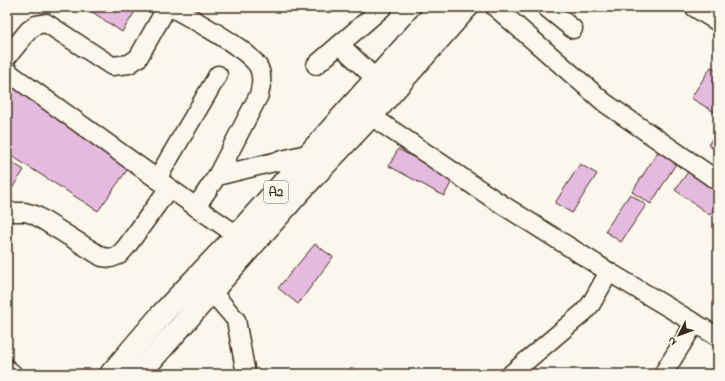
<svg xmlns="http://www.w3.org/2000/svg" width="725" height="381" font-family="'Indie Flower',sans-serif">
  <rect width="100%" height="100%" fill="#fbf7ec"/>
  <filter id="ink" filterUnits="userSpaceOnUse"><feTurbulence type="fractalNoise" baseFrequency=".025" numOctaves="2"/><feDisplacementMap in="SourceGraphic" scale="8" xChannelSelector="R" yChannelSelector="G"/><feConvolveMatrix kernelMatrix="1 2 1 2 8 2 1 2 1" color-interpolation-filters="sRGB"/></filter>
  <g filter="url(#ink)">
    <g fill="#e6bade" stroke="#3b2a1e">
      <polygon points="85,7 138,7 122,32"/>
      <polygon points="711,67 718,71 718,110 716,113 691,98"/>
      <polygon points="7,82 130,166 98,211 7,153"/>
      <polygon points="718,130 718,152 708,145"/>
      <polygon points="398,149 453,179 444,196 389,166"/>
      <polygon points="659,150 677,162 651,204 632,192"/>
      <polygon points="7,159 24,170 11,190 7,187"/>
      <polygon points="580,164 597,174 572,213 555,203"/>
      <polygon points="688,172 718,193 718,204 710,215 675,190"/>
      <polygon points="630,194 646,205 621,242 605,231"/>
      <polygon points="315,244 333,257 298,304 278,288"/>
    </g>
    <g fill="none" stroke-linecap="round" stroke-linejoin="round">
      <defs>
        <g id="minor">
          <path d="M171,7C191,19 250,49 259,68C263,77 261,86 259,95L217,176L196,207"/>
          <polyline points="495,7 605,103 718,181"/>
          <polyline points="546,7 573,29"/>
          <polyline points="694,7 718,22"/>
          <polyline points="340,45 376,79"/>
          <polyline points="7,57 29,30 36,25 46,23 112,66 121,65 129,64 138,58 167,7"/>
          <polyline points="316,65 383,7"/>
          <polyline points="7,70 12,75 196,207 237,235"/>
          <polyline points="371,116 495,200 609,272 718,337"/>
          <polyline points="217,176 311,153"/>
          <polyline points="157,179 218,75"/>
          <polyline points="7,212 25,212 35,215 102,257 111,258 119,255 127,246 169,188"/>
          <polyline points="212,292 236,320 246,374"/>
          <polyline points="7,369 13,374"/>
          <polyline points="511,374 584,312 591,304 609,272"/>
          <polyline points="663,374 695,323"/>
        </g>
        <g id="highway">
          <polyline points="111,374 163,313 237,235 440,7"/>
          <polyline points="139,374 300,191 371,116 467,7"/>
        </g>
      </defs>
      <use href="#minor" stroke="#3b2a1e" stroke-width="21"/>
      <use href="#highway" stroke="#3b2a1e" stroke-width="25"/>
      <use href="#minor" stroke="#fbf7ec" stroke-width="18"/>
      <use href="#highway" stroke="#fbf7ec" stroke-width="22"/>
    </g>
  </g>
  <g text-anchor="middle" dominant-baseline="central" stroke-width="3.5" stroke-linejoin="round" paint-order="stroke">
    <rect fill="#fbf7ec" stroke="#75685c" stroke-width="1" x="264" y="181" width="24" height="22" rx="3"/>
    <g font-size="13" font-weight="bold" fill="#3b2a1e">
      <text x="276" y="192">A2</text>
    </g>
  </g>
  <rect width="725" height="381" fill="none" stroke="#fbf7ec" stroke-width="24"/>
  <rect x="12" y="12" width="701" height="357" fill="none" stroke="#3b2a1e" stroke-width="1.5" filter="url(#ink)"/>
  <g transform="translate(679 335) rotate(228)" stroke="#fbf7ec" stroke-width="3" paint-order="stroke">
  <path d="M0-3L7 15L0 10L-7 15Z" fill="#3b2a1e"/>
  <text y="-6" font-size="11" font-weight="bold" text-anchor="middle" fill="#3b2a1e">N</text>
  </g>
</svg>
